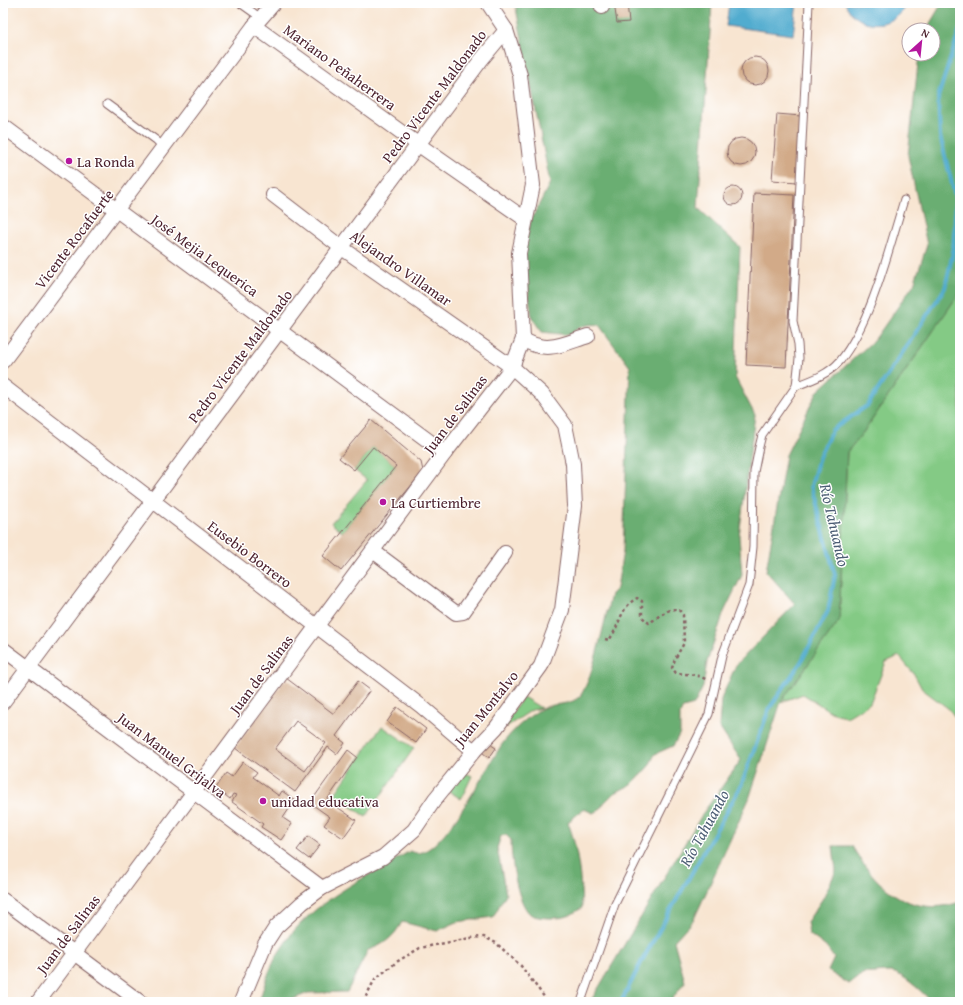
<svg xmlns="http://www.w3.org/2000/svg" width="963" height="1005" font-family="'Gentium Book Plus',serif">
  <rect width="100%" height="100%" fill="#fff"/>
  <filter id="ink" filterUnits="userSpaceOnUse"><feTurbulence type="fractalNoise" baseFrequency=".025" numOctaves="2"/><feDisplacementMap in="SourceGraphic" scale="8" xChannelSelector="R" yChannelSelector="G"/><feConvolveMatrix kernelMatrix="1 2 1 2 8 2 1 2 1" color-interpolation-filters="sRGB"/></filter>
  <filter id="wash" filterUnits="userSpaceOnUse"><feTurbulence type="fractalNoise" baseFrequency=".012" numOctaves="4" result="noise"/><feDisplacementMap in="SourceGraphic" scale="16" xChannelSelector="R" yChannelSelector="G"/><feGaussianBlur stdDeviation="0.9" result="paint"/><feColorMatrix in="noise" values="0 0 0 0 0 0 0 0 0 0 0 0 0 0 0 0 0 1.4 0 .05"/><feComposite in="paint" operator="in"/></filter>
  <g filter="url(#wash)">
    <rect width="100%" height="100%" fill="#f8e5d1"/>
    <g fill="#84ca85" stroke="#677458">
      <polygon points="960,292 960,724 949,709 922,689 914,674 899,656 886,662 870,703 847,717 831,712 803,694 781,702 839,621 847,452 865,430"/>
      <polygon points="373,447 396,466 342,532 331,523 367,480 354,470"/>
      <polygon points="523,697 541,708 532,710 506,727 504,725"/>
      <polygon points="382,726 414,748 366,817 334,795"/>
      <polygon points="459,770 472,776 461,799 444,788"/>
    </g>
    <g fill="#6bae72" stroke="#5a664e">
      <path d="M515,3H712L698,208L740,247L735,377L755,415L739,536L742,575L724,612L707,662L703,687L694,705L683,708L680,715V733L673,746L655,754L649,766L632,784L613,794L604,803L600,809L593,813L584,809L568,822C578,849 581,879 582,908C578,910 573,914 568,916C561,919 536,919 530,914C516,901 511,858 511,840L506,835L501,836L497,848L506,894L493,917L457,922L437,931L402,922C394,937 384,945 368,950L347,992L308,993L291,1000V1002H259C265,982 271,963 283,946C311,901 366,878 410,851C412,852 416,853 419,853C444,850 485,771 499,749C507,735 533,710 549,706C560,703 571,705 580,696C592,682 606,615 611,594L617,588L623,551L630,367L599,325C586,323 579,327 569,335L542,332L532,318L523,252L531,220L550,183Z"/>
      <polygon points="942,3 960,3 960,292 865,430 847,452 839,621 781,702 749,799 694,919 674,941 685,982 670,1002 590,1002 703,813 741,760 719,727 721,699 736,665 795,604 766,571 786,455 817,392 875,339 914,284 927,245 908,156 919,54 933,54 933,30 926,30"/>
      <path d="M833,846H852C875,886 910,919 960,902V1002H932C924,994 901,971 889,972C880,972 873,974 864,973L849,984L828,971L834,958L826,947L809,934L807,922L823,898L836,871Z"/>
    </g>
    <g fill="#51accf" stroke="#4e667d">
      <polygon points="729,3 797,3 793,35 726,26"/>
      <path d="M845,3H908C895,30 857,31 845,3Z"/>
    </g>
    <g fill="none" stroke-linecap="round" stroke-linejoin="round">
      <polyline stroke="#51accf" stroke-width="4" points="621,1002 643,959 741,786 769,709 801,662 828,611 835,575 811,486 819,457 832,430 868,405 945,288 953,252 956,200 940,136 938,97 960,29"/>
    </g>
    <g id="blocks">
      <g fill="#d2aa88" fill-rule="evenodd">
        <polygon points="614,3 627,3 629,22 617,23"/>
        <circle cx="755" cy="71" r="14"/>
        <polygon points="777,114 801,116 797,182 772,180"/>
        <circle cx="741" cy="152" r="14"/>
        <circle cx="733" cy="196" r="9"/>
        <polygon points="754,193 794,195 786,367 746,365"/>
        <polygon points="371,420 421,462 423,471 341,571 323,556 396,466 373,447 354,470 339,458"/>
        <path d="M286,678L334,714L358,681L370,690L336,736L345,743L337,754L328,747L295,792L235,748ZM296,721L326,743L305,771L275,749Z"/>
        <polygon points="397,707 426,729 416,743 387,722"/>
        <polygon points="488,743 496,748 489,758 482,752"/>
        <polygon points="348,750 357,757 327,800 356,820 343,838 324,825 330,817 310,803"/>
        <polygon points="243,762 257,772 253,777 279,796 282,791 295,800 283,818 292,824 281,840 261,827 263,824 232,802 236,795 233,794 230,799 216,788 226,773 232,777"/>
        <polygon points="308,836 320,845 309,859 297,850"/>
      </g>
    </g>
  </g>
  <g filter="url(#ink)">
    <use href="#blocks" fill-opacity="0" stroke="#876465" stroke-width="1"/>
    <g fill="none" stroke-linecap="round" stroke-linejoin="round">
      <defs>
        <g id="service">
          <polyline points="240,3 261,18"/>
          <polyline points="107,104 156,140 163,147"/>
          <path d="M796,386C812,380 829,374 840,361C872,321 889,248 904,200"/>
          <polyline points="581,1002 615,904 709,714 722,656 749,585 753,547 754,472 759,447 762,435 796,386 799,358 798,344 793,321 809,3"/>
        </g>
        <g id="minor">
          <polyline points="601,3 602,7"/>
          <polyline points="254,26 419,145 525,219"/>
          <polyline points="3,126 445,453"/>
          <path d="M523,339C546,355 565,343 588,336"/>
          <polyline points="3,361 254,26 274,3"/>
          <polyline points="3,386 421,706 474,751"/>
          <polyline points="373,551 456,613 463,612 505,553"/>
          <polyline points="3,649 322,888"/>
          <polyline points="3,702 481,60 506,30"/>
          <polyline points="3,900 140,1002"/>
          <polyline points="38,1002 445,453 512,367 523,339 519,253 533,185 520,75 506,30 488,3"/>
          <polyline points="241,1002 265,944 276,927 302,903 322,888 383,857 414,830 435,799 474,751 496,728 541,666 562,610 575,506 573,464 565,425 542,394 512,367 342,248 273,195"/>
        </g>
      </defs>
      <use href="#service" stroke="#876465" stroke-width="9"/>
      <use href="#minor" stroke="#876465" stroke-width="16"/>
      <g stroke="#876465" stroke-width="2.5" stroke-dasharray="3 3" stroke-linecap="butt">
        <path d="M605,639L609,640C620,626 620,607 637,598L642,601V617L649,623C658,618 675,600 683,615L684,643L675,659L672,668L676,673L696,675L708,680"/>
        <polyline points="363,1002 375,979 398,961 420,948 470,938 484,937 496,943 521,966 548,1002"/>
      </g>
      <use href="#service" stroke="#fff" stroke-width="7"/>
      <use href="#minor" stroke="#fff" stroke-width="14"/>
    </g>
  </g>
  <g fill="#b5179e" stroke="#fff" stroke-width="1.5">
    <circle cx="69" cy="161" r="4"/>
    <circle cx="383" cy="502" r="4"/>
    <circle cx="263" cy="801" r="4"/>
  </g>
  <g text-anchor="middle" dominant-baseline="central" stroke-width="3" stroke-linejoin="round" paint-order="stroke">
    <g font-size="15" fill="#4a1f2b" stroke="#fff">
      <text transform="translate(340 67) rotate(36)">Mariano Peñaherrera</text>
      <text transform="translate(434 96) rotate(-53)">Pedro Vicente Maldonado</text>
      <text transform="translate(74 239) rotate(-53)">Vicente Rocafuerte</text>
      <text transform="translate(205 255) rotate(36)">José Mejia Lequerica</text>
      <text transform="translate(401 268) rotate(35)">Alejandro Villamar</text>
      <text transform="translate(240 356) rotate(-53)">Pedro Vicente Maldonado</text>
      <text transform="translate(455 414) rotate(-53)">Juan de Salinas</text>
      <text transform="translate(250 554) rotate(37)">Eusebio Borrero</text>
      <text transform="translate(261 674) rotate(-53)">Juan de Salinas</text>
      <text transform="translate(486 708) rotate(-51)">Juan Montalvo</text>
      <text transform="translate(172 755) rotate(37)">Juan Manuel Grijalva</text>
      <text transform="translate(68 934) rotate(-53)">Juan de Salinas</text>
    </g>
    <g font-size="15" fill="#4a1f2b" stroke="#fff" text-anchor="start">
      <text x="77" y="161">La Ronda</text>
      <text x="391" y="502">La Curtiembre</text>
      <text x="271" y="801">unidad educativa</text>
    </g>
    <g font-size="16" font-style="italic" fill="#4d5e75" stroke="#fff">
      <text transform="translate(835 525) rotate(77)">Río Tahuando</text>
      <text transform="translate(704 828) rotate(-61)">Río Tahuando</text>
    </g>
  </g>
  <rect width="963" height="1005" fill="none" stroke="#fff" stroke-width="16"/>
  <g transform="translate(921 42) rotate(27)"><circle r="19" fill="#ffffff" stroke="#b7a5aa"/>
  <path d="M0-3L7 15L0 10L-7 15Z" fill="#b5179e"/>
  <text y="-6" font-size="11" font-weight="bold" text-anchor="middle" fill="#4a1f2b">N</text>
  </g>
</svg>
